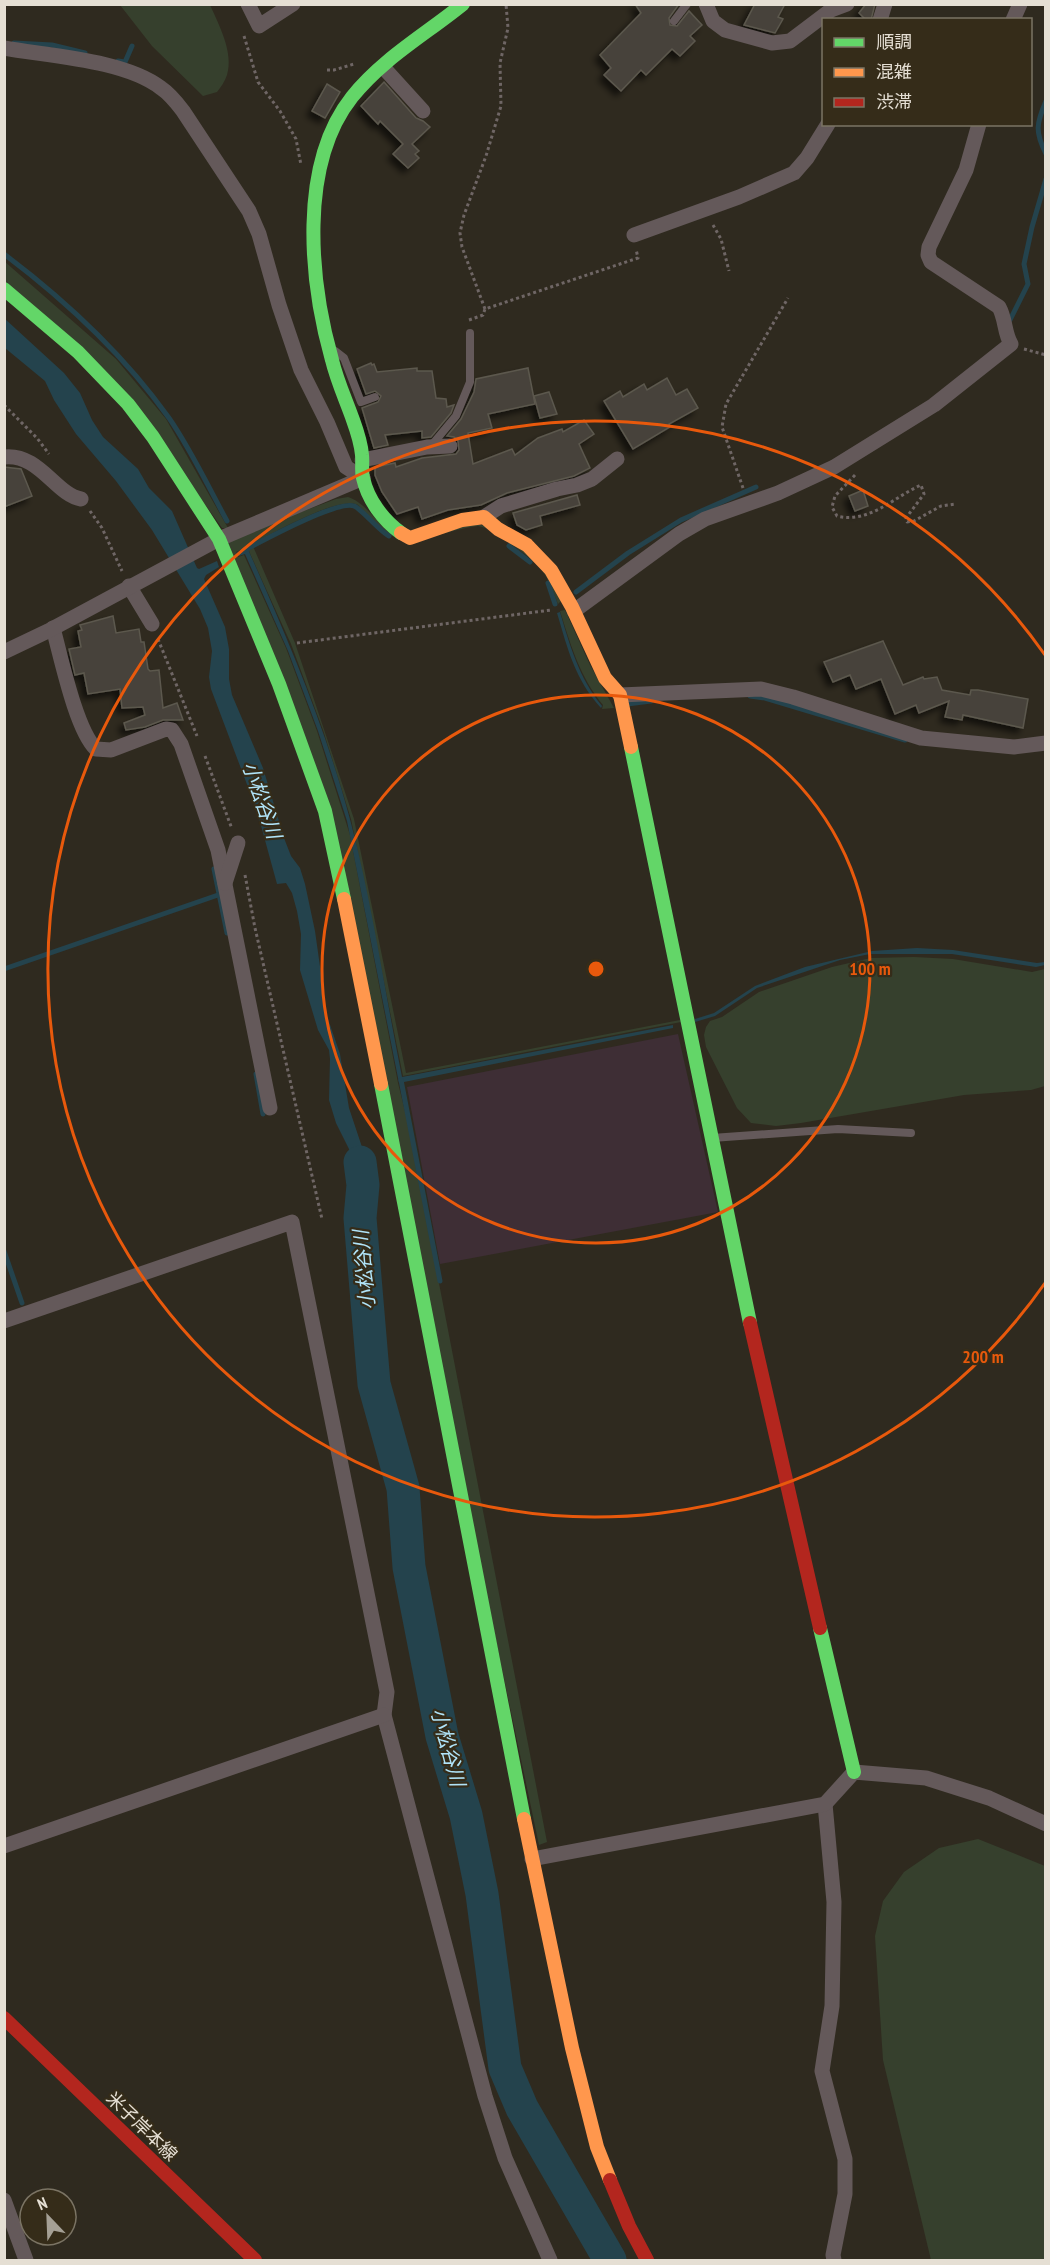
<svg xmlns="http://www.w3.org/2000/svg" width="1050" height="2265" font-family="'PT Sans Narrow','Noto Sans JP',sans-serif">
  <defs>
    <filter id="shadow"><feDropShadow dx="-5" dy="5" stdDeviation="3" flood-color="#0009"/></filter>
  </defs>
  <rect width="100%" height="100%" fill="#2f2a1f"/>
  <polygon fill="#3e2e35" points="678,1034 718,1212 440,1264 407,1087"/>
  <g fill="#36402d">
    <path d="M120,5H210C219,25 234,53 227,75C225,81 221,87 217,92L203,96L152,46Z"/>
    <polygon points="4,261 116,359 166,419 228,528 222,528 146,422 5,284"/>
    <path d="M348,497C371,504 383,538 408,540C428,542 450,528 471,525C496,520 540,559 553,579C557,586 559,594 562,600L558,604C553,592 549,579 541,569C527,553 504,540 486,528L478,526C419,534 406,563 358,505C337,496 274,533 252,544L295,643L354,819L406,1073L680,1020L681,1022L403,1076L351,819L323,730L291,644L247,547L236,552L238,557L244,555L286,648L317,731L350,835L398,1083L408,1123L547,1842L539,1845L418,1269L336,848C311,749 272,656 230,563C228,554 224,545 232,538L336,499Z"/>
    <path d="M565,610L590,665L614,708L602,709L603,705C580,677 571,646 560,611Z"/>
    <polygon points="914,957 953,959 1032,972 1045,969 1045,1086 1031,1090 964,1095 801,1123 776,1126 751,1123 737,1108 706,1047 704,1035 706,1027 710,1021 722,1017 759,992 832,967 871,958"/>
    <polygon points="978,1839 1045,1866 1045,2260 931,2260 883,2060 875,1936 883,1901 904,1872 939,1848"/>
  </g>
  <g fill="#24434d">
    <polygon points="4,318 64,373 80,393 92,420 103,437 138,469 149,488 172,511 197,568 199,569 217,561 219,567 206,575 204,579 225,627 229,649 229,679 232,695 263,768 284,838 291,856 300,868 305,884 315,931 327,1016 340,1054 349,1108 365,1156 369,1177 370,1197 364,1214 353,1191 356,1176 349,1149 336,1123 329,1100 330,1059 329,1050 318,1030 300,970 301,934 297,911 292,893 286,883 277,884 257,811 211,689 209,677 212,651 208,628 200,609 152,530 116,481 76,434 54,400 45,381 5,348"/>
    <path d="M247,547C287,637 326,728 351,823C373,907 385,993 402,1077L673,1025V1028L399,1083L347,821L318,731L288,651L245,554L239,556L236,553Z"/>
    <path d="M560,612C570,646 579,678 602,706L601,708C575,679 568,650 557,613Z"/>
    <polygon points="917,948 953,950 1037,963 1045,962 1045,965 1036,967 952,954 870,954 840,960 757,988 715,1016 695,1022 695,1019 714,1013 755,986 805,967 872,951"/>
  </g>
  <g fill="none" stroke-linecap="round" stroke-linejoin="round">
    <g stroke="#24434d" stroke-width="5">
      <polyline points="14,43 52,45 85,53"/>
      <polyline points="118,61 125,62 132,46"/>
      <path d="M1046,101C1036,124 1035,132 1046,154"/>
      <path d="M4,254C65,300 124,355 169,418C190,448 209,488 227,521"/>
      <polyline points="1010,320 1028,284 1024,264 1032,227 1046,179"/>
      <polyline points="509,546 530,562"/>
      <path d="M243,551C262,541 337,500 354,506C361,508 378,530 389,536"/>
      <polyline points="548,583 555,604"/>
      <polyline points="576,592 628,553 681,520 756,487"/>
      <polyline points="750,696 765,698 905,740"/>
      <polyline points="627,704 651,701"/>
      <polyline points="214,869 227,933"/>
      <polyline points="4,969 218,895"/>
      <polyline points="256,1074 263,1114"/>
      <polyline points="401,1080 440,1281"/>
      <polyline points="4,1251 22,1303"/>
    </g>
    <polyline stroke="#24434d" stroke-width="33" points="360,1162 363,1185 360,1218 374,1384 403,1488 409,1567 442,1736 466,1815 482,1894 505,2068 522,2108 610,2260"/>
  </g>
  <g fill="#47433a" stroke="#5c584e" stroke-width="1.5" filter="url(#shadow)">
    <polygon points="635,4 679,4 669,18 670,25 677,26 689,11 702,25 690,36 695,41 680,56 672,49 646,75 641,70 621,91 604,75 611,68 600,55 641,13"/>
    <polygon points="755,4 785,4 778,17 783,19 775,33 744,25"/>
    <polygon points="866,4 875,4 871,20 866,20 859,13"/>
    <polygon points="384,82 416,118 423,121 430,127 412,144 419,151 415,154 419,158 408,168 393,154 403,144 380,121 378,124 361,106"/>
    <polygon points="327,84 340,92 325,118 312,111"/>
    <polygon points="371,363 372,365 374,364 377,372 417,368 417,371 432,371 436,398 446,399 447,407 454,405 451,413 431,437 422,438 422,431 385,435 388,445 374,448 362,408 378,402 381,396 375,391 366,394 357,369"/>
    <polygon points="528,368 535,404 488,414 492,428 468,433 473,464 512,449 515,455 538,438 562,429 563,432 584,420 594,434 579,444 590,468 574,476 507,493 481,505 448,510 422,519 418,507 397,514 382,492 375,475 375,467 395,463 396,467 422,458 456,454 459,450 458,441 454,437 447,436 461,419 474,392 476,379"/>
    <polygon points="667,378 676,395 687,389 698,408 669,424 670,427 633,449 604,401 620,391 623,397 644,384 647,390"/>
    <polygon points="549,392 557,414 540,418 534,396"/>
    <polygon points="4,467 21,469 32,496 4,507"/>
    <polygon points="863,490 868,506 855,511 849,496"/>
    <polygon points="577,495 580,505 540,516 542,525 526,530 517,525 513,513"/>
    <polygon points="113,616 116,633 139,629 141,642 144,642 148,669 150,671 159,670 163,708 177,703 183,720 163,720 145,727 126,730 124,723 145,715 143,707 122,708 120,689 88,694 84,673 75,675 69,649 81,647 78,631 82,630 80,625"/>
    <polygon points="883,641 903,685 923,677 924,679 937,677 942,690 970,695 971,690 978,690 1028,699 1023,728 963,715 962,720 945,717 949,701 919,713 916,705 895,714 881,679 856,689 850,675 833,682 824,662"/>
  </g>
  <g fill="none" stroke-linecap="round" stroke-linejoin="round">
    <g stroke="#6f6665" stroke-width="3" stroke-dasharray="3 3" stroke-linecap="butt">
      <polyline points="244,36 258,82 280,111 296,139 301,165"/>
      <polyline points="327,70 334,70 354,64"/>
      <polyline points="713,225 721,239 729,271"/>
      <polyline points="485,309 462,247 460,233 464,215 486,156 501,106 500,63 508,28 506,4"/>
      <polyline points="469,320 483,315 485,309 638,258 636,249"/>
      <polyline points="1024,349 1046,355"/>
      <polyline points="4,405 37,438 49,454"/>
      <path d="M855,475L835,496L832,507L837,516C869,524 894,497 921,485L924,494L906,518L907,522L914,521L941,506L956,504"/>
      <polyline points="743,488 722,427 726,404 788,298"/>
      <polyline points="90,511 102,528 122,571"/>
      <polyline points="158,639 197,736"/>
      <polyline points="297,643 551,610"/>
      <polyline points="205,756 232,829"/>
      <polyline points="245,875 255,928 322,1219"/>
    </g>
    <g stroke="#64595a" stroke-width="8">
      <polyline points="674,21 687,4"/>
      <polyline points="335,351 344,358 361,402 375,397"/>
      <polyline points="431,446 456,416 470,382 470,333"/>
      <polyline points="712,1138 838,1129 911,1133"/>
    </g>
    <g stroke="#64595a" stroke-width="15">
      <polyline points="248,4 259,26 293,4"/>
      <polyline points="706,4 713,21 725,30 772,43 790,41 831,10 847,4"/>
      <polyline points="880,20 885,4"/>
      <polyline points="1013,20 1020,4"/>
      <path d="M4,48C49,56 125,60 161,88C170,94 177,103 183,111L249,211L259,234L279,305L301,370L327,422L346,467L363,478"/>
      <polyline points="383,67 423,111"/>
      <polyline points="634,235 739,197 794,173 807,158 828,124"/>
      <path d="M4,457C39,453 56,495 81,499"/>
      <polyline points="362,460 427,447 450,446"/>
      <polyline points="484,517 501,506 557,489 577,485 592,479 617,459"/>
      <polyline points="129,586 152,624"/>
      <path d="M574,611L679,534L705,519L778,493L834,467L934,405L1011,344C1004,332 1006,320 999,307L931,262L928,255L929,247L966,170L979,124"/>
      <path d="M53,628C61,657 76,730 96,749L111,750L166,729L172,730L181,744L218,850L270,1108"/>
      <polyline points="4,652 48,631 219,539 363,478"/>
      <polyline points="620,695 761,689 793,697 921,738 1014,747 1046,743"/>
      <polyline points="225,883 238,843"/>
      <polyline points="4,1321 292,1222 387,1692 384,1715 485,2096 505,2158 550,2260"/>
      <polyline points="825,1804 834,1902 832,2006 822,2071 845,2159 845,2194 833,2255 834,2260"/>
      <polyline points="4,1846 384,1715"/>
      <polyline points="532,1859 825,1804 854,1772 926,1778 989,1798 1046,1824"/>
      <polyline points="4,2200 26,2260"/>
    </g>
    <g stroke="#63d668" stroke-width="14">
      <polyline points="4,289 78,352 128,404 153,437 219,539 279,684 325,811 344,899"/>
      <path d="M401,533C383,520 368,500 363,478C361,470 363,463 362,455C361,443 357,431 353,420C346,400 337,381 332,360C310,282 298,165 352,97C382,59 426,34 463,4"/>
      <polyline points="631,747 750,1323"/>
      <polyline points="381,1084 524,1819"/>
      <polyline points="820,1628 854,1772"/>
    </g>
    <g stroke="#ff974d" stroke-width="14">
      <polyline points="401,533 410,538 462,520 484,517 498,529 527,545 551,570 572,607 605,678 620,695 631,747"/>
      <polyline points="344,899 381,1084"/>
      <polyline points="524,1819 572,2048 597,2147 610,2180"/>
    </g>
    <g stroke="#b3261e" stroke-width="14">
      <polyline points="750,1323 820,1628"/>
      <polyline points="4,2018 255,2260"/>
      <polyline points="610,2180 629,2226 647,2260"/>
    </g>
  </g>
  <g fill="none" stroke="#e8590c" stroke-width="3">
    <circle cx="596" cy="969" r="274"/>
    <path d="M1045 1283A548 548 0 1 1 1045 655"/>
  </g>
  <g text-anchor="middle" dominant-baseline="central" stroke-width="4.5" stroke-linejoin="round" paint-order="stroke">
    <g font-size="18" fill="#e5dfd4" stroke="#352c19">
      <text transform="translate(142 2126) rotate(44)">米子岸本線</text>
    </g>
    <g font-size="20" font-style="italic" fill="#b0e4f9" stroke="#352c19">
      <text transform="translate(262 800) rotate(71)">小松谷川</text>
      <text transform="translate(364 1270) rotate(-95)">小松谷川</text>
      <text transform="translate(448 1747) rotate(75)">小松谷川</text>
    </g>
  </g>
  <circle cx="596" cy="969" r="9" fill="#e8590c" stroke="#352c19" stroke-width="3"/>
  <g font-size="18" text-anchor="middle" font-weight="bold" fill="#e8590c" stroke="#352c19" stroke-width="4.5" stroke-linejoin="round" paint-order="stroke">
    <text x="870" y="975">100 m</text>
    <text x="983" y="1363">200 m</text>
  </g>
  <rect width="1050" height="2265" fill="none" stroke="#e5dfd4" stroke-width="12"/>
  <rect x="822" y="18" width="210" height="108" fill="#352c19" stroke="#7b7464" stroke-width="1.5"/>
  <rect x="834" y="38" width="30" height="9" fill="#63d668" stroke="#7b7464" stroke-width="1.5"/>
  <text x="876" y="48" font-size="18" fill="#e5dfd4">順調</text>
  <rect x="834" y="68" width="30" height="9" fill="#ff974d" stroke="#7b7464" stroke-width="1.5"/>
  <text x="876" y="78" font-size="18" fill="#e5dfd4">混雑</text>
  <rect x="834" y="98" width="30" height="9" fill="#b3261e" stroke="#7b7464" stroke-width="1.5"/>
  <text x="876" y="108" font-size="18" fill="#e5dfd4">渋滞</text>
  <g transform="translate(48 2217) rotate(337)"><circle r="28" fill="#352c19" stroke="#7b7464" stroke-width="1.5"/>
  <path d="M0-4.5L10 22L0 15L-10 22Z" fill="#a5a095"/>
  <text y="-9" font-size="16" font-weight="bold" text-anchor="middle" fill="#e5dfd4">N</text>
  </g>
</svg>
